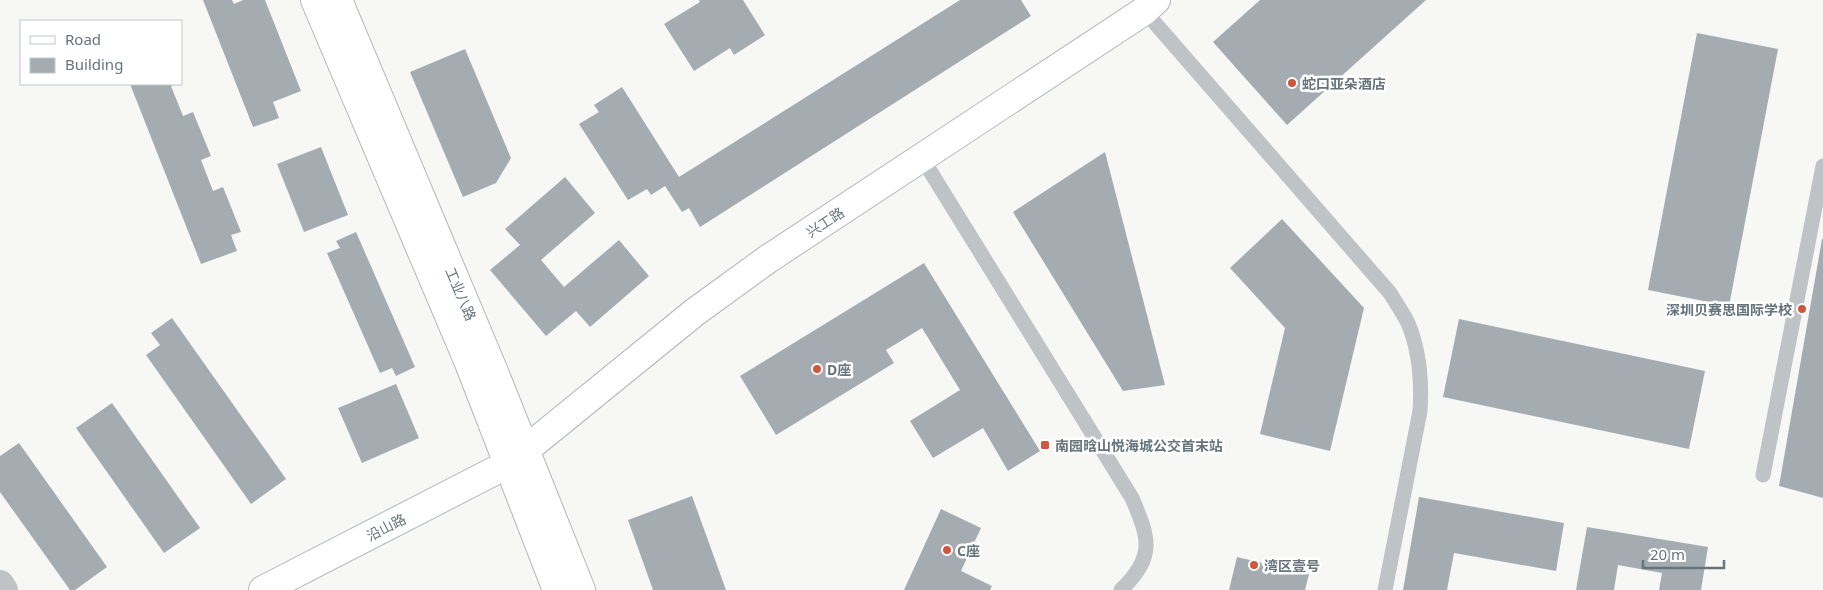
<svg xmlns="http://www.w3.org/2000/svg" width="1823" height="590" font-family="'Noto Sans','Noto Sans SC',sans-serif">
  <rect width="100%" height="100%" fill="#f7f7f5"/>
  <g fill="#a5acb1">
    <polygon points="203,0 232,0 234,4 243,0 265,0 301,91 273,102 279,118 253,127"/>
    <polygon points="699,0 743,0 765,35 734,55 730,48 694,71 664,24 700,2"/>
    <polygon points="960,0 1021,0 1031,16 700,227 689,208 682,212 665,186 651,195 647,189 628,200 579,124 599,112 594,105 622,87 679,177"/>
    <polygon points="1260,0 1426,0 1287,125 1213,42"/>
    <polygon points="1697,33 1778,49 1729,306 1648,290"/>
    <polygon points="465,49 511,158 496,183 463,197 410,72"/>
    <polygon points="130,84 176,84 171,86 183,116 193,112 211,156 201,160 213,191 223,187 241,232 231,235 237,251 201,264"/>
    <polygon points="321,147 348,215 304,232 277,164"/>
    <polygon points="1105,152 1165,385 1123,391 1013,212"/>
    <polygon points="565,177 595,213 541,260 564,287 619,240 649,276 590,327 576,311 546,336 490,270 520,245 505,229"/>
    <polygon points="1282,219 1364,308 1330,451 1260,434 1285,328 1230,268"/>
    <polygon points="356,232 415,367 396,376 392,368 380,373 327,253 340,248 336,241"/>
    <polygon points="1822,239 1823,239 1823,498 1779,486"/>
    <polygon points="924,263 1040,451 1008,471 983,428 933,458 910,421 960,390 922,328 886,350 894,363 776,435 740,376"/>
    <polygon points="172,318 286,479 251,504 146,355 160,345 151,333"/>
    <polygon points="1459,319 1705,371 1689,449 1443,397"/>
    <polygon points="396,384 419,438 362,463 338,408"/>
    <polygon points="112,403 200,528 164,553 76,428"/>
    <polygon points="19,443 107,567 75,590 70,590 0,492 0,456"/>
    <polygon points="692,496 726,590 653,590 628,520"/>
    <polygon points="1419,497 1564,523 1556,571 1454,553 1447,590 1403,590"/>
    <polygon points="941,509 981,528 961,571 992,586 990,590 904,590"/>
    <polygon points="1587,527 1708,547 1701,590 1659,590 1662,573 1618,565 1614,590 1576,590"/>
    <polygon points="1237,557 1309,574 1305,590 1229,590"/>
  </g>
  <g fill="none" stroke-linecap="round" stroke-linejoin="round">
    <defs>
      <g id="secondary">
        <polyline points="315,0 469,363 557,590"/>
        <polyline points="338,0 494,372 581,590"/>
        <polyline points="263,590 508,464 695,312 768,259 1144,11 1156,0"/>
      </g>
    </defs>
    <use href="#secondary" stroke="#b2b7ba" stroke-width="30"/>
    <g stroke="#bfc3c6" stroke-width="15">
      <path d="M1141,7L1390,293C1396,303 1403,313 1408,323C1420,352 1422,381 1420,411L1385,590"/>
      <path d="M922,158L1132,498C1149,538 1156,556 1121,590"/>
      <polyline points="1763,475 1823,166"/>
    </g>
    <polyline stroke="#bfc3c6" stroke-width="28" points="0,584 4,590"/>
    <use href="#secondary" stroke="#fff" stroke-width="28"/>
  </g>
  <g fill="#ce583e" stroke="#fff" stroke-width="2">
    <circle cx="1292" cy="83" r="5"/>
    <circle cx="1802" cy="309" r="5"/>
    <circle cx="817" cy="369" r="5"/>
    <rect x="1040" y="440" width="10" height="10" rx="2.5"/>
    <circle cx="947" cy="550" r="5"/>
    <circle cx="1254" cy="565" r="5"/>
  </g>
  <g text-anchor="middle" dominant-baseline="central" stroke-width="5" stroke-linejoin="round" paint-order="stroke">
    <g font-size="14" font-weight="bold" fill="#66747c" stroke="#fff" text-anchor="start">
      <text x="1302" y="83">蛇口亚朵酒店</text>
      <text x="1792" y="309" text-anchor="end">深圳贝赛思国际学校</text>
      <text x="827" y="369">D座</text>
      <text x="1055" y="445">南园晗山悦海城公交首末站</text>
      <text x="957" y="550">C座</text>
      <text x="1264" y="565">湾区壹号</text>
    </g>
    <g font-size="14" fill="#66747c" stroke="#fff">
      <text transform="translate(825 222) rotate(-33)">兴工路</text>
      <text transform="translate(461 294) rotate(67)">工业八路</text>
      <text transform="translate(386 527) rotate(-27)">沿山路</text>
    </g>
  </g>
  <rect x="20" y="20" width="162" height="65" fill="#ffffff" stroke="#c2c7cb"/>
  <rect x="30" y="36" width="25" height="8" fill="#ffffff" stroke="#c2c7cb"/>
  <text x="65" y="45" font-size="15" fill="#66747c">Road</text>
  <rect x="30" y="58" width="25" height="15" fill="#a5acb1" stroke="#c2c7cb"/>
  <text x="65" y="70" font-size="15" fill="#66747c">Building</text>
  <path d="M1643 560v8h81v-8" fill="none" stroke="#66747c" stroke-width="2.5"/>
  <text x="1650" y="560" font-size="15" fill="#66747c" stroke="#ffffff" stroke-width="4" paint-order="stroke">20 m</text>
</svg>
